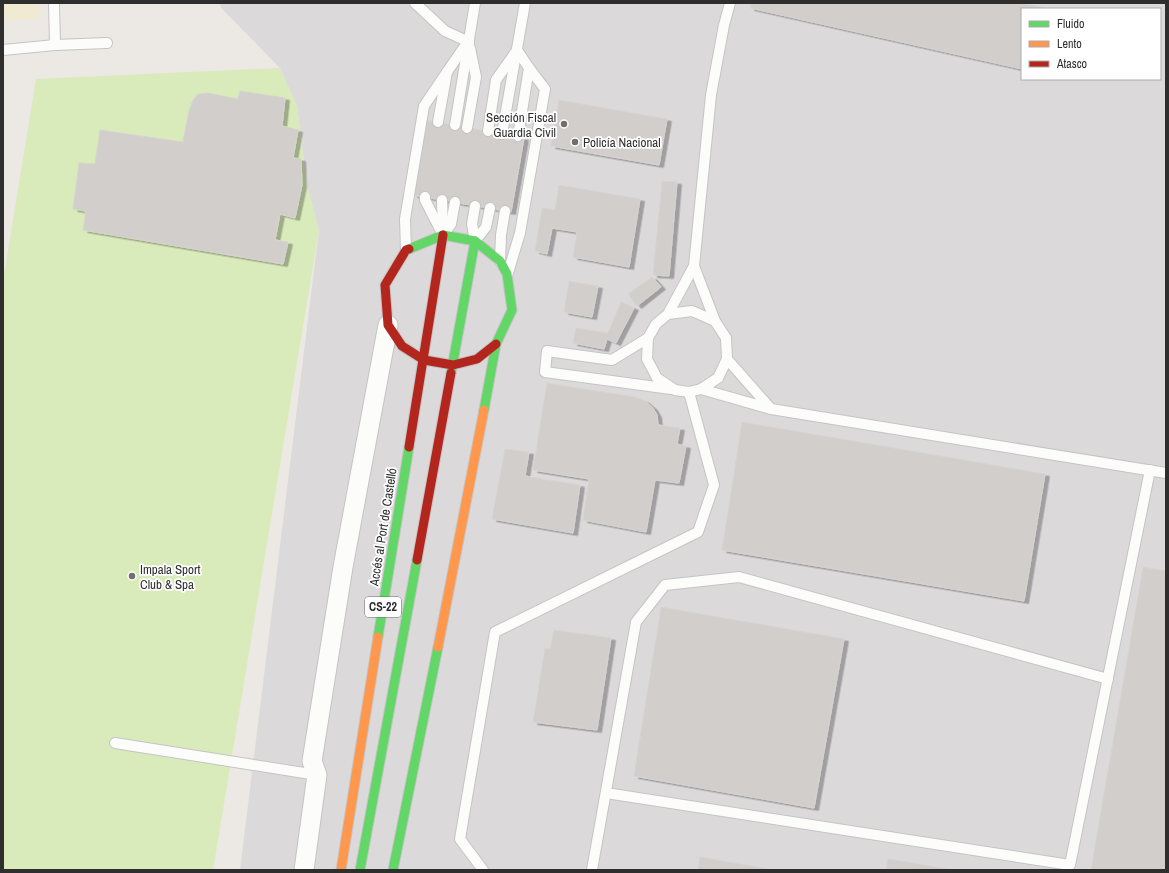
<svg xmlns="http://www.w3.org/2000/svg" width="1169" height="873" font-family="'Archivo Narrow',sans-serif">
  <defs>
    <filter id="shadow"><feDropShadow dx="4.5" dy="2.5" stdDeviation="0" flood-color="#0004"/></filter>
  </defs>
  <rect width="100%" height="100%" fill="#ece8e4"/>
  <path fill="#dcd9db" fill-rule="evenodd" d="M219,3H1166V870H240L319,230L307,186L297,106L280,68L222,9ZM1022,9H1160V79H1022Z"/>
  <polygon fill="#f0ead3" points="3,3 40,3 40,19 3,20"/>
  <polygon fill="#d9eabb" points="280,68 297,106 307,186 319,230 213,870 3,870 3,282 36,79"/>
  <g fill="#d1cecb" stroke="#d7d4d0" filter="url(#shadow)">
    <polygon points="751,3 1022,3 1049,9 1022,9 1022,69 750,8"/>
    <polygon points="240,91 285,98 282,126 298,130 293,158 301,159 302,185 295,218 280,214 275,240 288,242 283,264 83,230 86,211 73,209 79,163 95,164 100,130 183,142 189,111 193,100 198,94 208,93 238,99"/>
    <polygon points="559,100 667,119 659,165 551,146"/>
    <polygon points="425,120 524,138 511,212 413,195"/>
    <polygon points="662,181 677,182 669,276 653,275"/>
    <polygon points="559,185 640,199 629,267 573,257 577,232 552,228 547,254 535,251 542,208 555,210"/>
    <polygon points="652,277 661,287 637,306 628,294"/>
    <polygon points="569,281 598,286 592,317 564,312"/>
    <polygon points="621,302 634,308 616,343 607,339 604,349 573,343 576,328 608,333"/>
    <polygon points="547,383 635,397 645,401 653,408 657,415 658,425 680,428 677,444 686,446 679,483 655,480 646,532 583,520 589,479 533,470"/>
    <polygon points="742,422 1045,474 1024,601 722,550"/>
    <polygon points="505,449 529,452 525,476 580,485 573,533 492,519"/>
    <polygon points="1143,567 1166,571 1166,870 1091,870"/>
    <polygon points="661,607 844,639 814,808 634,776"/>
    <polygon points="554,630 611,638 597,730 533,722 545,648 550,649"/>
    <polygon points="700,857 773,870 698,870"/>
    <polygon points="888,859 955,870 886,870"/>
  </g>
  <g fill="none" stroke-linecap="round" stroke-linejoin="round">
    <defs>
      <g id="lane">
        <polyline points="415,3 445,31 469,42"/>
        <polyline points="55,45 107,43"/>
        <polyline points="3,50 55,45 54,3"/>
        <polyline points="517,50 529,68 518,136"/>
        <polyline points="438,122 447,72 467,43"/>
        <polyline points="455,125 475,3"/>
        <polyline points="467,128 476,77 470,48"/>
        <polyline points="488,131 496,80 515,53"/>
        <polyline points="502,134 525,3"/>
        <polyline points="425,197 425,200 443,235"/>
        <polyline points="442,200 443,231"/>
        <polyline points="475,206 472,224 475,241"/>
        <polyline points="443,235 451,224 455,202"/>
        <polyline points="475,241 486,227 490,208"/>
        <polyline points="406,250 405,219 424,106 447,72"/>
        <polyline points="500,261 501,235 505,211"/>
        <polyline points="694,266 715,321"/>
        <polyline points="508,273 520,233 545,89 529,68"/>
        <polyline points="668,314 692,311 715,321 726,338 727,359 718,378 701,389 689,392 675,390 657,378 647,359 648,338 656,324 668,314 694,266 711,95 724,25 730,3"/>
        <polyline points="648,338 612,360 547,351 545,372 671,389"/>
        <polyline points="727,359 771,409"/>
        <polyline points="701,389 771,409 1166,473"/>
        <polyline points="115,743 317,775"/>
        <polyline points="606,793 1070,865 1150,470"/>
        <polyline points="483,870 460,839 495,632 698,532 714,485 689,392"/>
        <polyline points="592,870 636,622 665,585 739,577 1108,679"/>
      </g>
      <polyline id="street" points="304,870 317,775 312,761 343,567 388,325"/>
      <g id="fast">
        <polyline points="409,249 443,235 475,241 500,261 507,274 512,310 496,344 484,410"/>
        <polyline points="451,373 475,241"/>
        <polyline points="378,637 409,447"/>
        <polyline points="360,870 417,560"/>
        <polyline points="393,870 438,647"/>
      </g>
      <g id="slow">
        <polyline points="438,647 484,410"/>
        <polyline points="341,870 378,637"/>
      </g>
      <g id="jam">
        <polyline points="409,249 406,250 385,285 388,325 402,346 424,360 453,365 477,359 496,344"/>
        <polyline points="409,447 443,235"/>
        <polyline points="417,560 451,373"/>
      </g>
    </defs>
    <use href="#lane" stroke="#c5c4c5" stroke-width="12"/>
    <use href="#street" stroke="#c5c4c5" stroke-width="21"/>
    <use href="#fast" stroke="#c5c4c5" stroke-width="11"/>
    <use href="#slow" stroke="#c5c4c5" stroke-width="11"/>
    <use href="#jam" stroke="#c5c4c5" stroke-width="11"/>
    <use href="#lane" stroke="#fcfcfb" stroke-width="10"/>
    <use href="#street" stroke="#fcfcfb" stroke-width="19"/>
    <use href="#fast" stroke="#63d668" stroke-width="9"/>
    <use href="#slow" stroke="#ff974d" stroke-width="9"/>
    <use href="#jam" stroke="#b3261e" stroke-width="9"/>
  </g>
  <g fill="#706f6e" stroke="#fff" stroke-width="1.5">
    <circle cx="564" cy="124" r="4"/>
    <circle cx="575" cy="142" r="4"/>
    <circle cx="132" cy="576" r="4"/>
  </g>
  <g text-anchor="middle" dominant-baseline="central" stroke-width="3.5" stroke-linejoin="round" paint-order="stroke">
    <rect fill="#fff" stroke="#6d6d6d" stroke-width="1" x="365" y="597" width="36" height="20" rx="3"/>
    <g font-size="12" font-weight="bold" fill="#2e2e2e">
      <text x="383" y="607">CS-22</text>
    </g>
    <g font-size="13" fill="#2e2e2e" stroke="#fff" text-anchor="start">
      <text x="556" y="117" text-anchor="end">Sección Fiscal<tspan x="556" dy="15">Guardia Civil</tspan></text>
      <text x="583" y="142">Policía Nacional</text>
      <text x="140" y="569">Impala Sport<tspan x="140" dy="15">Club &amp; Spa</tspan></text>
    </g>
    <g font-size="13" fill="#2e2e2e" stroke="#fff">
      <text transform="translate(383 527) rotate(-81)">Accés al Port de Castelló</text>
    </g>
  </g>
  <rect width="1169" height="873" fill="none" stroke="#2e2e2e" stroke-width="8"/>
  <rect x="1021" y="8" width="140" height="72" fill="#ffffff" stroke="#ababab"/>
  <rect x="1029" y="21" width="20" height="6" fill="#63d668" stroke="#ababab"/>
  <text x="1057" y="28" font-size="12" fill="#2e2e2e">Fluido</text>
  <rect x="1029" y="41" width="20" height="6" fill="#ff974d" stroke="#ababab"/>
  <text x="1057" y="48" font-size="12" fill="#2e2e2e">Lento</text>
  <rect x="1029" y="61" width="20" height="6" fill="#b3261e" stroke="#ababab"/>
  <text x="1057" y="68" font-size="12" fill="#2e2e2e">Atasco</text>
</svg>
